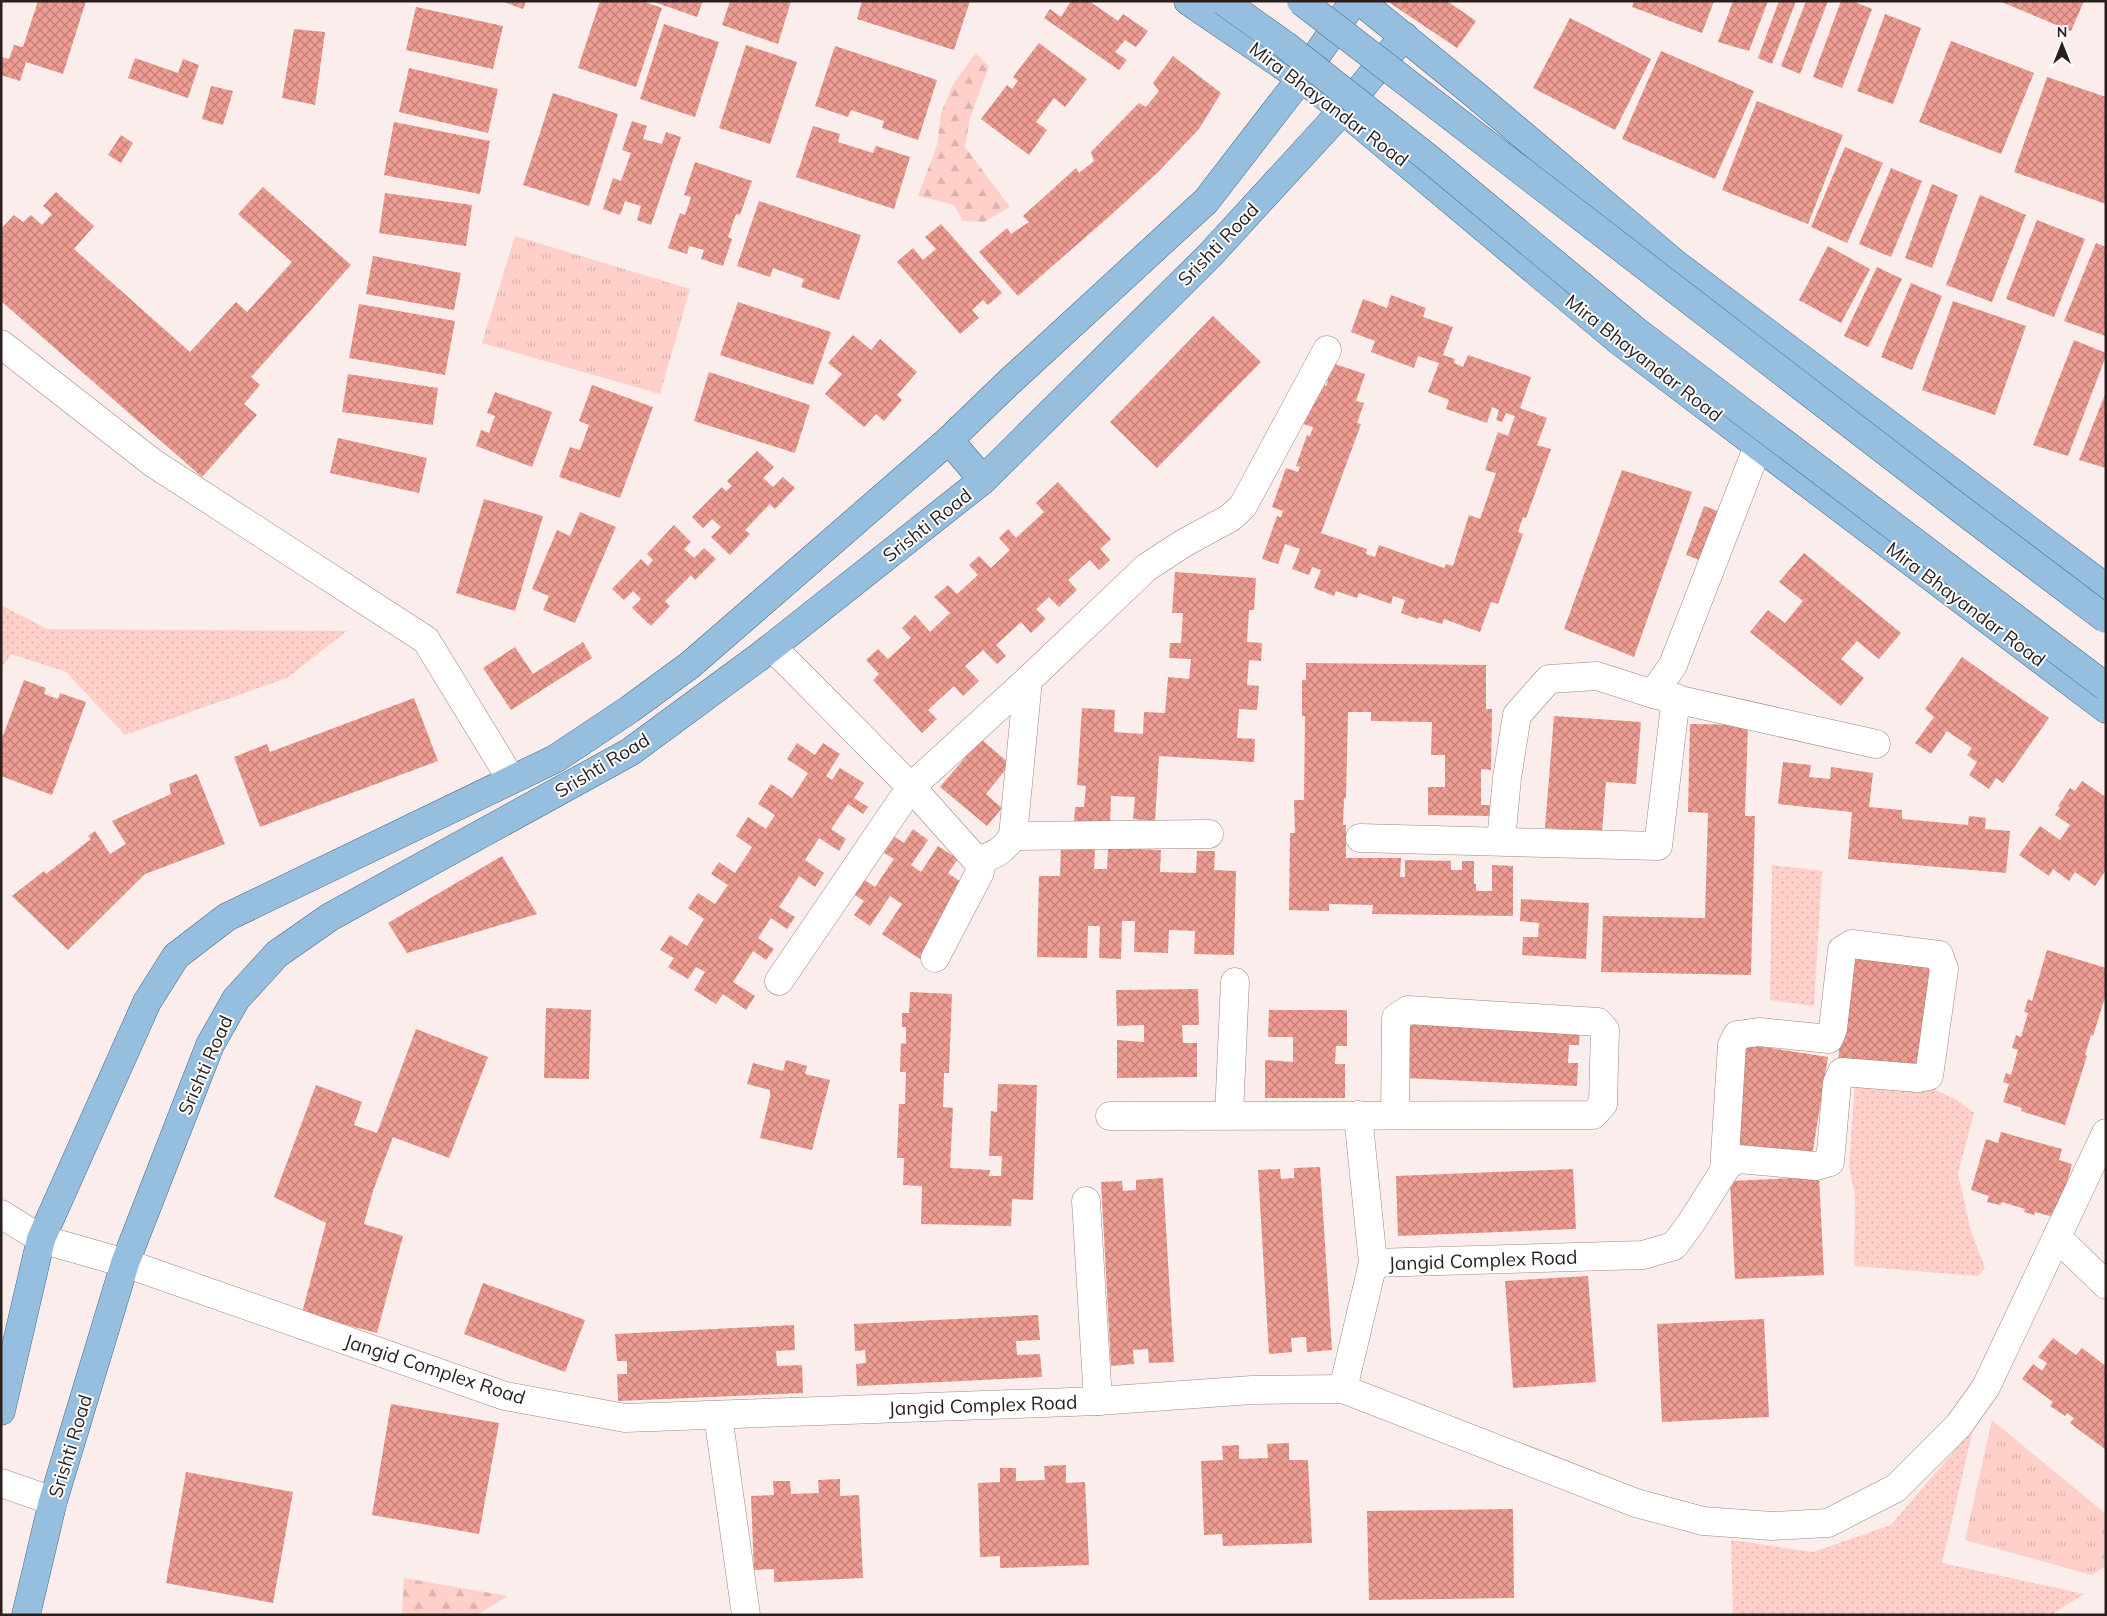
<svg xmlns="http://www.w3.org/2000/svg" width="2107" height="1616" font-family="Mulish,sans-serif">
  <defs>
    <pattern id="grass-dots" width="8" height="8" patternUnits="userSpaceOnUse" patternTransform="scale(1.25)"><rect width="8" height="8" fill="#ffd0ca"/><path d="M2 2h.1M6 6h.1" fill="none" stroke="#dbb2ad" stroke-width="1.8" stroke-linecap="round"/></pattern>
    <pattern id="forest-firs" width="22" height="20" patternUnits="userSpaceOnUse" patternTransform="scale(1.25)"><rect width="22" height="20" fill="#ffd0ca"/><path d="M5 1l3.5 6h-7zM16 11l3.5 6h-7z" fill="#dbb2ad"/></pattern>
    <pattern id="park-tufts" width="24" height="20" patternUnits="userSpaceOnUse" patternTransform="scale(1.25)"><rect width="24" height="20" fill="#ffd0ca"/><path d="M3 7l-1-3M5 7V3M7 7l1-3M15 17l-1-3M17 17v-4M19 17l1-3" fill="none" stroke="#dbb2ad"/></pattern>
    <pattern id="building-cross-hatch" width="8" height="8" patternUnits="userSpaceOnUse" patternTransform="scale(1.25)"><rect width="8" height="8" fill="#ee9d92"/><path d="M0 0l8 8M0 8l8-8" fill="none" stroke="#c17f77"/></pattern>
  </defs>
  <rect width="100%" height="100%" fill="#fbedeb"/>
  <g fill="url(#grass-dots)">
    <polygon points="1,605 47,629 347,631 287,678 125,735 66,672 11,654 1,668"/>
    <polygon points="1772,865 1822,871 1814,1006 1770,1000"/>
    <polygon points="1855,1080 1929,1087 1957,1100 1974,1113 1958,1174 1971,1231 1985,1268 1978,1276 1854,1266 1855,1196 1849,1167"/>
    <polygon points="1973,1429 1942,1563 2084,1594 2051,1615 1733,1615 1731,1540 1813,1552 1891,1525"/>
  </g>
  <g fill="url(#forest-firs)">
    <polygon points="976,53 989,66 970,118 965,147 1010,207 984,222 963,221 954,205 918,196 937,145 941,113 953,84"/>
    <polygon points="404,1578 508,1596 477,1615 402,1615"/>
  </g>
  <g fill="url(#park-tufts)">
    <polygon points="515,236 690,289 660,394 482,343"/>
    <polygon points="1992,1420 2106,1514 2106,1566 2092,1575 1965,1540"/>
  </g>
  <g fill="url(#building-cross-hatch)">
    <polygon points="38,1 86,1 63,74 26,62 20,81 1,75 1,57 9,59 14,45 23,47"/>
    <polygon points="501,1 526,1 523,9"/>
    <polygon points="600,1 642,1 662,8 636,87 578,68"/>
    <polygon points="651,1 703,1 697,17"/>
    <polygon points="730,1 791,1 778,44 722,25"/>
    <polygon points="862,1 970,1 954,50 857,19"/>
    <polygon points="1071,1 1089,1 1118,21 1123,14 1148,31 1136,47 1125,40 1115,52 1127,60 1119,70 1044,18 1050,9 1061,17"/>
    <polygon points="1387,1 1447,1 1476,21 1457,48"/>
    <polygon points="1634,1 1714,1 1702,33 1632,7"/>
    <polygon points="1733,1 1768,1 1749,51 1718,42"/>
    <polygon points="1779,1 1796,1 1772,64 1758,58"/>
    <polygon points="1806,1 1828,1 1800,74 1781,66"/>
    <polygon points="1841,1 1852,1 1872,9 1842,88 1813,77"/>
    <polygon points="1999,1 2084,1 2071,31"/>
    <polygon points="416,7 503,26 493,69 406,50"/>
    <polygon points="1885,14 1921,28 1893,104 1857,91"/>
    <polygon points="1570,18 1651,59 1615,130 1533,88"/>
    <polygon points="664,24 719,42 695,117 640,99"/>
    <polygon points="294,29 325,32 315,105 282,98"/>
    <polygon points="1951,41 2034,73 2001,154 1919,122"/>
    <polygon points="1039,43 1087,79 1065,107 1054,98 1036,122 1047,130 1029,155 981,119 1007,85 1012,89 1018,81 1013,77"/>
    <polygon points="746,45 797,62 770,144 719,128"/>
    <polygon points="835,46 937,80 918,140 882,128 884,121 851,110 848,117 815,106"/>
    <polygon points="1661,51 1754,91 1715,179 1622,139"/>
    <polygon points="1173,56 1221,93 1199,129 1157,173 1111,215 1018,296 979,252 1007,228 1011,234 1029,222 1023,216 1076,168 1079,173 1094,161 1091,152 1139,103 1146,107 1159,91 1153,83"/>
    <polygon points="135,58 178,73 183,59 199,65 188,98 128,78"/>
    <polygon points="409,68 498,89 488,133 399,112"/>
    <polygon points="2047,77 2106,97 2106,204 2014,172"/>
    <polygon points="211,86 233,91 223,125 202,119"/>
    <polygon points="553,93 618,114 589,206 523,185"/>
    <polygon points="1757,101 1843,135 1808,224 1722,190"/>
    <polygon points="632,121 647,126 643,139 662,144 666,132 681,137 651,225 637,220 641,206 625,201 620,215 603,209 613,178 621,181 631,153 622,150"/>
    <polygon points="394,122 490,141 480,194 384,175"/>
    <polygon points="813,126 840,134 838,142 873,153 876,146 910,157 894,209 796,177"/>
    <polygon points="121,135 133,143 121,163 108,155"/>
    <polygon points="1845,147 1883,163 1847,243 1811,227"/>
    <polygon points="695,162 752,181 740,215 736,214 728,237 732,239 723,266 701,259 704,250 689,246 687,254 668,248 680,213 685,215 691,197 684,195"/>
    <polygon points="1891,168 1922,181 1891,257 1859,244"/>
    <polygon points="1932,184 1958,195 1932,268 1905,258"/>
    <polygon points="263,187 351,265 251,377 260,385 244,404 257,415 202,477 1,301 1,229 14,215 23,222 31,215 42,225 52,214 43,206 56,192 94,226 74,249 190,352 236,302 247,312 292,262 238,214"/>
    <polygon points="385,193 472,205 466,246 379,233"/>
    <polygon points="1980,195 2026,215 1992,302 1946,285"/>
    <polygon points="759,201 861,235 839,300 801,287 804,279 773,268 770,277 737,266"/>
    <polygon points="2037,220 2085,239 2054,317 2006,299"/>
    <polygon points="941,224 1002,293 988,305 983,300 972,310 979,318 960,334 897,262 913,248 923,260 936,249 925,237"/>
    <polygon points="2096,243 2106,247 2105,336 2064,321"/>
    <polygon points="1828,246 1870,269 1841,323 1799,300"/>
    <polygon points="373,256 461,273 454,310 366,294"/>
    <polygon points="1877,267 1902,279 1868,347 1844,336"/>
    <polygon points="1911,283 1942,296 1912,370 1881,357"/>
    <polygon points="1391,295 1426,308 1423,317 1453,327 1443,355 1455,359 1454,363 1463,367 1468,355 1531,377 1520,408 1547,418 1537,445 1551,449 1526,518 1523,517 1518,532 1523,534 1498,604 1491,602 1480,632 1444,619 1442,624 1419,617 1418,619 1401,613 1405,600 1393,596 1391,604 1359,593 1357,598 1336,591 1334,596 1314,588 1321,570 1312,567 1309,575 1292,569 1300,549 1285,544 1278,564 1262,559 1277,516 1281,517 1283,511 1272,507 1286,468 1298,472 1300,467 1296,466 1307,435 1310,436 1313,427 1300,423 1315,382 1326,386 1328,381 1323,379 1329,362 1365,374 1356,401 1364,403 1357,423 1361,424 1321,533 1367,549 1366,554 1375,557 1379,545 1444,568 1446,564 1453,566 1469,515 1480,519 1496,473 1485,470 1498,432 1508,436 1515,416 1506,413 1502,422 1496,420 1499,410 1492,407 1487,423 1446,409 1449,400 1428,392 1439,363 1418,356 1414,368 1371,352 1375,341 1351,332 1363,299 1387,308"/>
    <polygon points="1953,301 2026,326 1995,415 1922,390"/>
    <polygon points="738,302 831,332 813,385 720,355"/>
    <polygon points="359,304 455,321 445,375 349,358"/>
    <polygon points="1213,316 1261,362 1157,468 1110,422"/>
    <polygon points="853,335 871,350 880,339 917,372 897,395 902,400 884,421 876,414 864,427 825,394 842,374 828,363"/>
    <polygon points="2074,340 2106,353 2106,356 2068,456 2033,445"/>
    <polygon points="709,372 810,405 795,453 694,421"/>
    <polygon points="348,374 438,388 433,425 342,412"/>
    <polygon points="592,385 653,407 620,498 559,477 570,447 580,450 589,425 579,421"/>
    <polygon points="495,392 552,412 532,467 476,446 481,430 489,433 495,416 487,413"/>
    <polygon points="2106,392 2106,468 2079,460"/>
    <polygon points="338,438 427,458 419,493 330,473"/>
    <polygon points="757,451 774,467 763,478 773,487 783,477 795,488 775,509 770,504 745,530 750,534 730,555 711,537 721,527 712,519 703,528 692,517 722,487 726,491 732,486 727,481"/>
    <polygon points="1622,470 1692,492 1634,657 1564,629"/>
    <polygon points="1058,482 1111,539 1100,549 1110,560 1099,570 1090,560 1068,580 1077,590 1059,607 1049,597 1036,609 1046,619 1031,633 1021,622 996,645 1006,656 997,664 983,650 965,666 979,681 963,696 954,686 928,710 937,719 922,733 873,680 879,674 866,660 878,649 888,659 911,638 902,628 915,615 930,632 950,613 934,597 948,585 957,594 978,575 969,565 979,556 991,568 1010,550 999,538 1008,529 1016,538 1044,512 1036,503"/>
    <polygon points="484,499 543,516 515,611 456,593"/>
    <polygon points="1704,506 1726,514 1707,563 1686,555"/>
    <polygon points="580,512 616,527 575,623 543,610 549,596 532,589 557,530 570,536"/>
    <polygon points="674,525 691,542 684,549 694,558 704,548 716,559 695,580 691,575 665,601 670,606 651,626 632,608 641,599 633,591 624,600 612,589 641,559 648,566 653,560 647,554"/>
    <polygon points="1804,553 1901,633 1879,659 1857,641 1841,659 1864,678 1841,706 1750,632 1768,610 1785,623 1803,601 1779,582"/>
    <polygon points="1175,572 1256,578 1254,610 1249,610 1247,642 1262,643 1261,661 1249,660 1247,685 1259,686 1257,710 1239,709 1237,738 1255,739 1254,762 1159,756 1155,821 1133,819 1135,797 1111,796 1110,823 1074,821 1075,807 1084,807 1086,786 1077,785 1082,708 1115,710 1114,732 1143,734 1144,712 1165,713 1168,677 1189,679 1191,659 1169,658 1170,643 1181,643 1183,613 1172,613"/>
    <polygon points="583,642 592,658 511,710 483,668 515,647 533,674"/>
    <polygon points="1962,657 2049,718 2003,783 1996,778 1989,789 1969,775 1977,762 1967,755 1972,748 1947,731 1931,754 1915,743 1934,717 1925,709"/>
    <polygon points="1306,663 1486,665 1486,709 1492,709 1491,770 1481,769 1481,805 1490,805 1490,816 1428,815 1428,787 1445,787 1445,755 1431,755 1432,722 1371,721 1371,712 1348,712 1346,798 1344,798 1343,825 1346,825 1346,858 1401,858 1400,877 1405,877 1405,860 1451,861 1451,870 1462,870 1462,861 1474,861 1474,884 1476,884 1476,891 1492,891 1492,865 1513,866 1513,916 1372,914 1373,905 1329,904 1329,911 1289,910 1290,833 1295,833 1294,800 1304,800 1305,716 1302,716 1302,680 1306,680"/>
    <polygon points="24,680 46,688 44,694 58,699 60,693 86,702 52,795 1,776 1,741"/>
    <polygon points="414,698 438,761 260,827 234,757 267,744 270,752"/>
    <polygon points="1554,716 1641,722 1636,784 1606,782 1602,832 1545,828"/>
    <polygon points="1690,724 1748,725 1745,816 1755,816 1751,975 1601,972 1603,916 1705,918 1708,813 1688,812"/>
    <polygon points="981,739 1010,764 986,794 1002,808 987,826 940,787"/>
    <polygon points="797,743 815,755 823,743 840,754 826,776 832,780 840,768 864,783 854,798 868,807 863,814 848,804 831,829 846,839 839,851 819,838 805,860 824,873 815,887 799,876 779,907 795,917 787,929 771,918 758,938 774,949 766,960 753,951 733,982 755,996 746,1010 723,994 716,1004 694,990 705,972 696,967 688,979 668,967 674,958 660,950 670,935 687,946 704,919 688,908 698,893 715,904 728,885 711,874 719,862 735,873 752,847 736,836 748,817 766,829 775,815 758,804 771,784 792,798 808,773 787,759"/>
    <polygon points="1783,762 1811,765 1809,777 1830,779 1831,767 1873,773 1869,807 1902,810 1902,819 1968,825 1969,816 1986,818 1985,829 2010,831 2006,873 1848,859 1852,812 1778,804"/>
    <polygon points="197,774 225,844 145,874 68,950 12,896 44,871 46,874 91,839 88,836 95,831 110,854 126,844 112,821 171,794 169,784"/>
    <polygon points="2082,781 2106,797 2106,870 2095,886 2075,872 2069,881 2053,869 2049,876 2019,855 2040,826 2060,840 2070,825 2055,815 2060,808 2058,806 2070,788 2075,791"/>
    <polygon points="913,829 928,840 911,865 921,872 938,846 958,859 948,873 968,887 920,959 882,934 902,904 890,896 870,926 854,915 864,901 846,889 856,874 875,887 894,859 875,847 886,831 904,843"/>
    <polygon points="1061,847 1095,848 1094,869 1107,869 1108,848 1161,850 1160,872 1196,873 1197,851 1215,851 1214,870 1236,871 1234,955 1194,954 1195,931 1169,930 1168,953 1134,952 1135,921 1122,921 1121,959 1099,958 1100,926 1088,926 1087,958 1037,957 1039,876 1060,876"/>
    <polygon points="502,856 537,914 407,953 388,923"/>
    <polygon points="1521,899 1589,903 1586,959 1522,955 1523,937 1538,937 1539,923 1520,921"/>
    <polygon points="2047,950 2106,968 2106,994 2093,1036 2091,1035 2085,1055 2087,1056 2065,1125 2021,1111 2022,1108 2003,1102 2009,1084 2003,1082 2006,1073 2011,1075 2018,1050 2012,1048 2016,1035 2021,1037 2028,1013 2024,1012 2028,999 2032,1001"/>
    <polygon points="1851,952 1934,962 1922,1070 1838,1060"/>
    <polygon points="1198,989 1199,1025 1182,1025 1183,1043 1197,1043 1197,1077 1117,1078 1117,1040 1144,1042 1144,1025 1117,1026 1116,990"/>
    <polygon points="910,992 952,994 949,1073 944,1073 943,1107 953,1108 950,1168 990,1170 989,1176 1001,1176 1002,1156 989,1156 991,1111 997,1112 998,1084 1037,1085 1033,1200 1012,1199 1011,1226 921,1224 922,1186 903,1185 904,1158 897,1158 899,1104 905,1104 906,1072 900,1072 901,1043 906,1044 906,1027 902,1027 902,1013 909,1013"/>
    <polygon points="546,1008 591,1010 589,1079 544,1078"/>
    <polygon points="1269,1010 1347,1010 1347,1046 1336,1046 1335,1064 1345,1064 1345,1098 1265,1098 1265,1060 1293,1062 1293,1037 1268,1037"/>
    <polygon points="1407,1017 1580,1025 1579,1045 1569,1045 1568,1063 1578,1063 1577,1086 1404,1078"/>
    <polygon points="416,1029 488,1057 449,1158 393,1137 373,1191 364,1224 403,1236 377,1333 302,1313 326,1223 274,1197 316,1085 362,1102 354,1125 377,1133"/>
    <polygon points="1745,1044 1828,1057 1812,1156 1730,1144"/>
    <polygon points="786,1060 807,1066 805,1074 830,1080 812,1150 760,1138 770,1097 770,1090 747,1084 753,1063 783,1071"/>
    <polygon points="2001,1132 2062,1149 2059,1160 2072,1164 2057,1218 2035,1212 2034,1215 2024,1212 2025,1209 2002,1202 2000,1205 1987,1202 1989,1196 1971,1190 1986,1139 1998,1143"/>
    <polygon points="1320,1167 1332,1350 1307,1352 1306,1337 1291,1338 1292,1352 1269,1354 1258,1170 1280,1169 1281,1179 1294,1178 1294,1168"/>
    <polygon points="1573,1169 1576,1229 1398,1236 1396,1176"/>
    <polygon points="1819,1177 1824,1275 1735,1279 1730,1181"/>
    <polygon points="1163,1178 1174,1362 1149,1363 1148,1349 1133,1350 1134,1364 1111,1366 1101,1182 1122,1181 1123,1191 1136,1190 1136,1180"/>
    <polygon points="1588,1276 1596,1382 1513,1388 1505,1281"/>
    <polygon points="483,1283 585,1320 565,1372 464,1334"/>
    <polygon points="1038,1315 1040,1340 1016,1341 1017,1355 1040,1354 1042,1377 857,1386 856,1364 866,1363 865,1350 855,1351 854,1324"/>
    <polygon points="1764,1319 1769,1417 1662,1422 1657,1324"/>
    <polygon points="794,1325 795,1350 776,1351 777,1366 802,1365 803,1393 618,1401 617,1374 627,1374 627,1361 617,1361 615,1334"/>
    <polygon points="2053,1338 2076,1355 2082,1348 2106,1366 2106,1450 2070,1423 2074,1418 2067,1413 2065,1416 2050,1406 2053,1402 2022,1379 2033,1364 2042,1371 2047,1363 2038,1357"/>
    <polygon points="391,1404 499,1423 479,1534 372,1515"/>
    <polygon points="1289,1443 1289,1460 1308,1460 1312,1543 1223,1546 1222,1534 1204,1535 1201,1461 1223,1460 1222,1446 1239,1445 1239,1459 1268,1458 1267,1444"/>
    <polygon points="1066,1465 1066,1483 1085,1482 1089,1565 1000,1568 1000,1556 980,1557 978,1483 1000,1482 1000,1468 1016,1468 1016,1481 1045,1480 1044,1466"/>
    <polygon points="186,1472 293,1492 273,1603 166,1583"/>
    <polygon points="840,1479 840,1496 859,1495 863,1578 774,1582 774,1569 754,1570 751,1496 774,1495 773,1481 790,1481 791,1494 819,1493 818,1480"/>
    <polygon points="1513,1509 1514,1598 1369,1600 1367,1511"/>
  </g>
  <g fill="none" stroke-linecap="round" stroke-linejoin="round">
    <defs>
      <g id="minor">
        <polyline points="1,344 153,463 426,640 511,779"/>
        <polyline points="772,647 911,787 979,863 980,872 935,958"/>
        <polyline points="1653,694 1673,665 1758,446"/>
        <polyline points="1013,836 1209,834"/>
        <polyline points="1360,838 1658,846 1676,698"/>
        <polyline points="1501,841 1507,778 1517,715 1549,679 1597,676 1653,694 1876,744"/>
        <path d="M978,861C996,854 1002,852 1013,836L1028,680"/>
        <polyline points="779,981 911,787 1028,680 1147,567 1184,543 1230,518 1243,506 1327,350"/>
        <polyline points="1229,1115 1235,982"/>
        <polyline points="1358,1115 1373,1263"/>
        <path d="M1110,1116C1271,1115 1432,1115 1593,1115L1603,1104L1605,1030L1598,1022L1408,1010L1396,1018L1395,1115"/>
        <polyline points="1086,1201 1098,1401"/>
        <polyline points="1,1214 41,1239 125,1263 505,1396 625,1418 1098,1401 1252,1390 1343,1389 1636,1503 1703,1521 1772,1526 1828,1523 1896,1488 1959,1425 1986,1387 2106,1133"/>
        <polyline points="2057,1237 2106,1285"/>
        <polyline points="1343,1389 1373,1263 1643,1255 1674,1246 1691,1223 1724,1171 1727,1166 1738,1159 1816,1166 1830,1162 1837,1083 1842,1072 1918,1078 1929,1076 1944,969 1939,955 1852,944 1842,950 1833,1029 1829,1039 1759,1032 1737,1035 1732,1045 1724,1171"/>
        <polyline points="718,1415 746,1615"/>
        <polyline points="1,1483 53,1501"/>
      </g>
      <g id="major">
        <polyline points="1188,1 1301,78 1343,110 1618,340 2106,709"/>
        <polyline points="1360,1 1473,93 1677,265 2106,588"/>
        <polyline points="949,440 983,480"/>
        <polyline points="1,1411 41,1239 147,1002 176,956 227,917 555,759 630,709 690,665 949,440 1008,383 1206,201 1301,78 1354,1"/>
        <polyline points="26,1615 53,1501 125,1263 210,1045 236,999 277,954 330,917 630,752 759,657 983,480 1210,255 1343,110 1404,36"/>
      </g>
    </defs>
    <use href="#minor" stroke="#a28581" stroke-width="29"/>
    <use href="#major" stroke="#436c8d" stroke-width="29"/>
    <use href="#minor" stroke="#fff" stroke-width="28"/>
    <use href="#major" stroke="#96bfdf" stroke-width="28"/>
    <defs>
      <g id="major-bridge">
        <polyline points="1223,1 1285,45 1427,157 1636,331 2106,687"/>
        <polyline points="1301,1 1954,504 2106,619"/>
      </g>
    </defs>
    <use href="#major-bridge" stroke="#436c8d" stroke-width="29" stroke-linecap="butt"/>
    <use href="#major-bridge" stroke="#96bfdf" stroke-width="28"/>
  </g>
  <g text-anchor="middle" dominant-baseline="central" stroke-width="4" stroke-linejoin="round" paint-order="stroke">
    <g font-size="19" fill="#2b1f1d" stroke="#fefefe">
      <text transform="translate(1329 104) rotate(37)">Mira Bhayandar Road</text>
      <text transform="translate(1218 244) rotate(-46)">Srishti Road</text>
      <text transform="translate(1644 358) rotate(38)">Mira Bhayandar Road</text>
      <text transform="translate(927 525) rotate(-38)">Srishti Road</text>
      <text transform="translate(1966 604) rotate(37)">Mira Bhayandar Road</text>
      <text transform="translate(602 765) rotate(-31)">Srishti Road</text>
      <text transform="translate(205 1065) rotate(-66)">Srishti Road</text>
      <text transform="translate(1483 1260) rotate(-2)">Jangid Complex Road</text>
      <text transform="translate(435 1369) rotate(18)">Jangid Complex Road</text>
      <text transform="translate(983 1405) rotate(-2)">Jangid Complex Road</text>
      <text transform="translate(70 1446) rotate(-73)">Srishti Road</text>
    </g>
  </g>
  <rect width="2107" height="1616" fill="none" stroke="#2b1f1d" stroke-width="5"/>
  <g transform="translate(2062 45)" stroke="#fefefe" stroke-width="4" paint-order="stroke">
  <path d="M0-4L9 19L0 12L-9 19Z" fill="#2b1f1d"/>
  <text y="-8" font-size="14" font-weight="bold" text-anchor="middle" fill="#2b1f1d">N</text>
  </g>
</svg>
